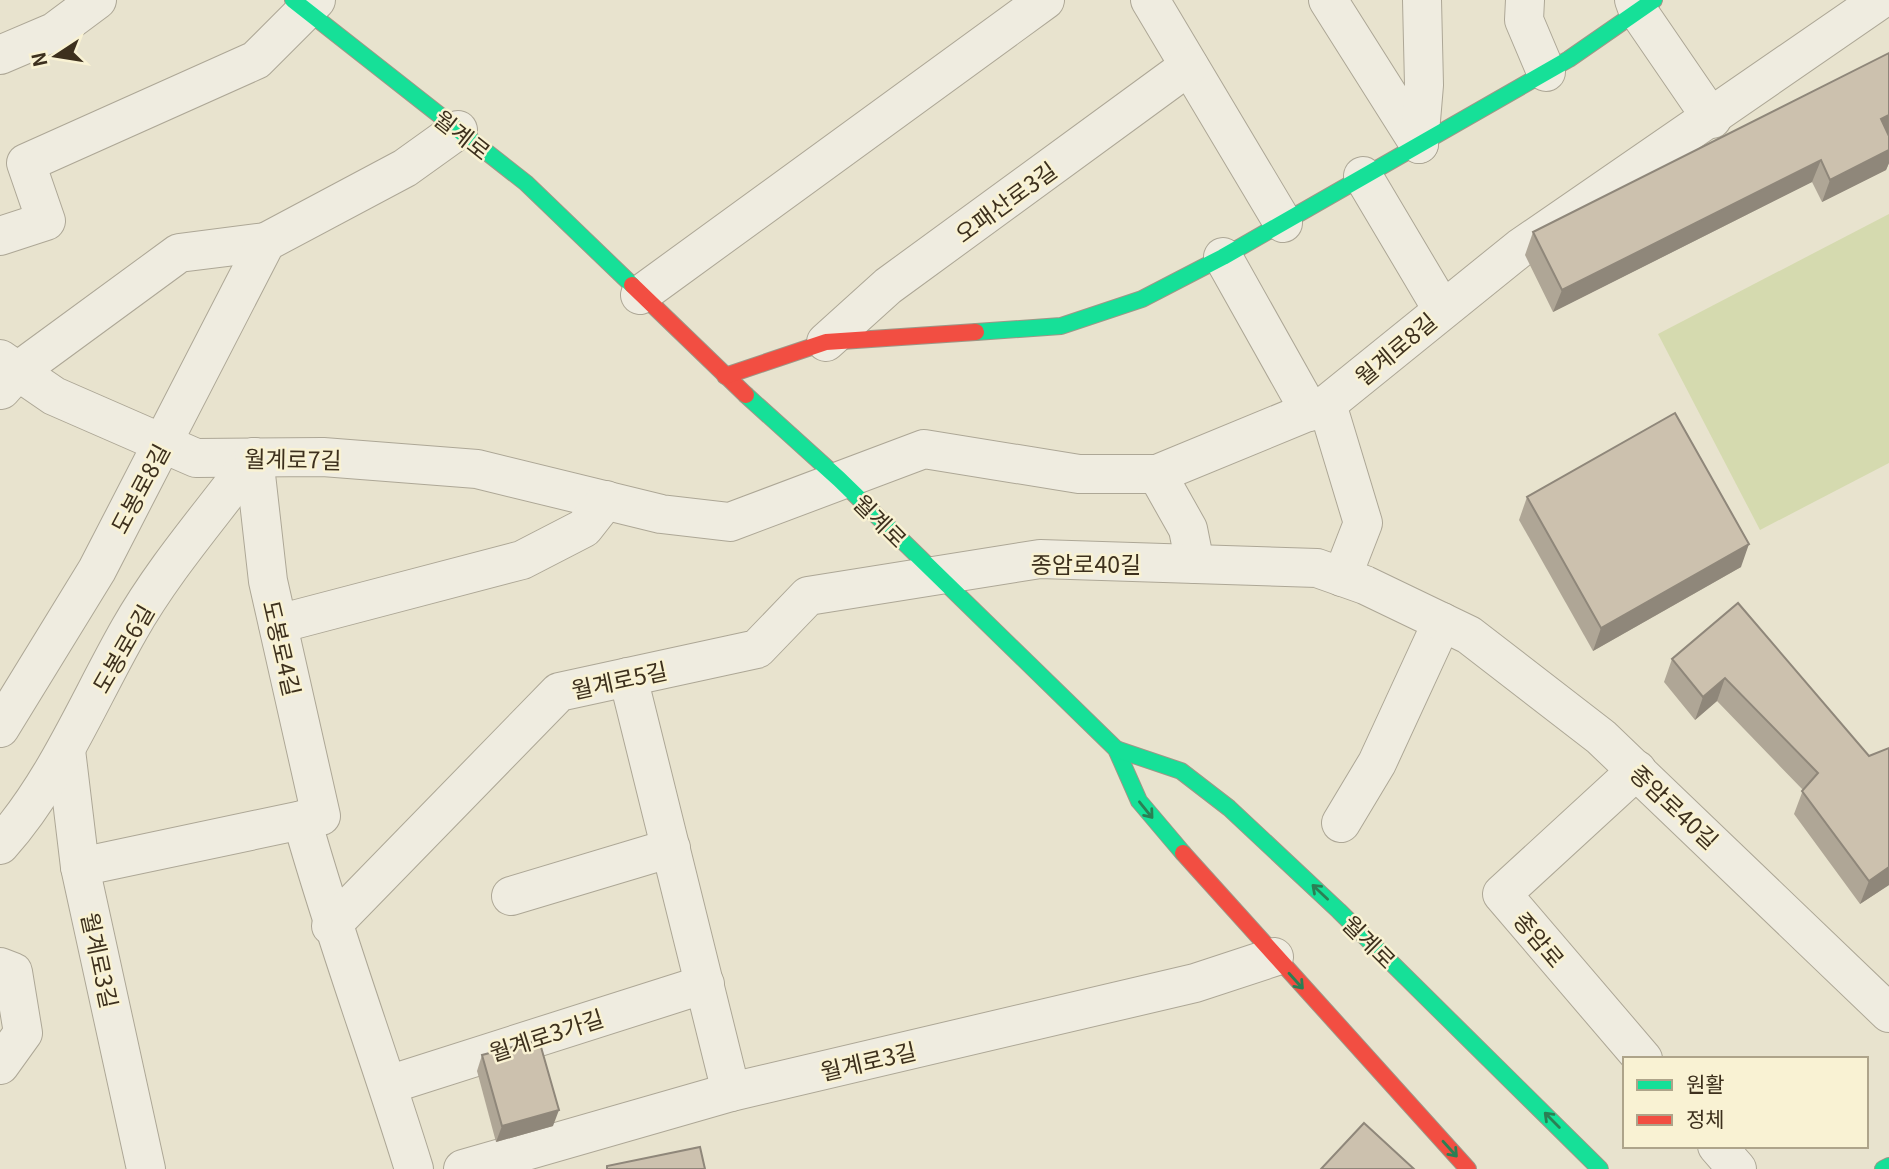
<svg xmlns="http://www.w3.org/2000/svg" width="1889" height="1169" font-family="Georgia,'Noto Sans KR',serif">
  <rect width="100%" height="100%" fill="#e8e3ce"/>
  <polygon fill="#d5daaf" points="1889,214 1889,463 1760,530 1658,334"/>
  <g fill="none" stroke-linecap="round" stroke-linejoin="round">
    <defs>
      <g id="street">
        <polyline points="1150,0 1283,223"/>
        <polyline points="1328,0 1419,144"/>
        <polyline points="1525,0 1524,20 1546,72"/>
        <polyline points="1634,0 1638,11 1712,119"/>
        <polyline points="0,55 54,32 97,0"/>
        <polyline points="1419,144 1424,85 1422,0"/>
        <polyline points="1363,176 1442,309"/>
        <polyline points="0,236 46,221 26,163 256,60 316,0"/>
        <polyline points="1223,257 1310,412"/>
        <polyline points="640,295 1045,0"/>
        <polyline points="826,342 888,286 1189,66"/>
        <polyline points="0,359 54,396 196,458 323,457 477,469 661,514 730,522 924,449 1079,474 1157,474 1327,404 1520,248 1880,0"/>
        <polyline points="1,390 18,371 179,253 266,242"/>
        <polyline points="1327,404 1363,523 1342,577"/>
        <polyline points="1157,474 1188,529 1195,564"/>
        <polyline points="278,624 522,560 584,528 606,500"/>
        <polyline points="628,677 731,1092"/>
        <polyline points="0,728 97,570 266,242 405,168 458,130"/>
        <polyline points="66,750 80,867 146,1169"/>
        <polyline points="1637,770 1502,894 1643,1059"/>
        <path d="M302,820C335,938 378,1052 414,1169"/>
        <polyline points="1341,823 1377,763 1442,622"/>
        <path d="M0,845C56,782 88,702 129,630C164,568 212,514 254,457"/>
        <polyline points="80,867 321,816 268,581 254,457"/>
        <polyline points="511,896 671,848"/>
        <polyline points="331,926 559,692 757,649 808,596 1040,559 1317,568 1365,585 1469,635 1601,737 1889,1013"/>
        <polyline points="0,967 13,972 23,1033 0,1065"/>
        <polyline points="388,1085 705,984"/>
        <polyline points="1717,1146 1737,1169"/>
        <polyline points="463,1169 731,1092 1195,983 1274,957"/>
      </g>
      <g id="fast">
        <polyline points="293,0 526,183 632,285"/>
        <polyline points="976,332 1061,326 1142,299 1223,257 1569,59 1654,0"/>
        <polyline points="746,395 839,479 1116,749 1139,801 1183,853"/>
        <polyline points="1116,749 1181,771 1229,808 1339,911 1600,1169"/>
        <polyline points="1883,1169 1889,1166"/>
      </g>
      <g id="jam">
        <polyline points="632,285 746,395"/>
        <polyline points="725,376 826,342 976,332"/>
        <polyline points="1183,853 1468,1169"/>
      </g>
    </defs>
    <use href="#street" stroke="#ada796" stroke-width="40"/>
    <use href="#fast" stroke="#9d9787" stroke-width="18"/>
    <use href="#jam" stroke="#9d9787" stroke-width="18"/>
    <use href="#street" stroke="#efece0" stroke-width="38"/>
    <use href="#fast" stroke="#16e098" stroke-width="16"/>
    <use href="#jam" stroke="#f24e42" stroke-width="16"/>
  </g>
  <g fill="#afa696">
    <polygon points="1889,53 1889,134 1888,134 1889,163 1886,170 1822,202 1812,182 1553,312 1525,255 1533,232"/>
    <polygon points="1527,497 1741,567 1593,651 1519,520"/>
    <polygon points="1738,603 1869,756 1889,885 1860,904 1794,814 1803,790 1717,701 1695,720 1664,682 1672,659"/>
    <polygon points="482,1055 553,1126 496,1142 477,1071"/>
  </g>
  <g fill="#8f877a">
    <polygon points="1889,115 1889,134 1873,142 1881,119"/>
    <polygon points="1889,150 1889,163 1886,170 1822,202 1830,180"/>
    <polygon points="1821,160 1812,182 1553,312 1562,290"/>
    <polygon points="1749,544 1741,567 1593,651 1601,628"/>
    <polygon points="1725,678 1717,701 1695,720 1703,697"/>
    <polygon points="1889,867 1889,885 1860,904 1869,881"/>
    <polygon points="559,1110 553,1126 496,1142 502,1126"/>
  </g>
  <g fill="#ccc1ae" stroke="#8f877a" stroke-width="2">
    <polygon points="1889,53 1889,115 1881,119 1889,136 1889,150 1830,180 1821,160 1562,290 1533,232"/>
    <polygon points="1675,413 1749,544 1601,628 1527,497"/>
    <polygon points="1738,603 1869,756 1889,748 1889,867 1869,881 1802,791 1818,773 1725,678 1703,697 1672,659"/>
    <polygon points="539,1040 559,1110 502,1126 482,1055"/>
    <polygon points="1364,1123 1414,1169 1321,1169"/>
    <polygon points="700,1147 705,1169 607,1169 607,1166"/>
  </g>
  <defs><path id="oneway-shaft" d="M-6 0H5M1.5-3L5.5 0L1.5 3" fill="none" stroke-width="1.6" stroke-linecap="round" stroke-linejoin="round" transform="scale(1.75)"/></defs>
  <g stroke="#2b7f54">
    <use href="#oneway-shaft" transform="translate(1146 810) rotate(51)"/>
    <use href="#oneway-shaft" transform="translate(1320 892) rotate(-137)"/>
    <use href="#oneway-shaft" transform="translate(1296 981) rotate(48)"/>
    <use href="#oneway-shaft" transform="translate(1552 1120) rotate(-135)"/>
    <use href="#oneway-shaft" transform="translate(1450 1149) rotate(48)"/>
  </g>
  <g text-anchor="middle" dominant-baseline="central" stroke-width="5" stroke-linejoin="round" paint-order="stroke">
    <g font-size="23" fill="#3d301d" stroke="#f9f2d3">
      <text transform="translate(463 134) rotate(38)">월계로</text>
      <text transform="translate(1005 201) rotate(-36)">오패산로3길</text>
      <text transform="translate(1395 348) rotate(-40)">월계로8길</text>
      <text transform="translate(293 458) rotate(1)">월계로7길</text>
      <text transform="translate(139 488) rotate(-62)">도봉로8길</text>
      <text transform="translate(881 520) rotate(45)">월계로</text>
      <text x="1086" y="563">종암로40길</text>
      <text transform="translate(122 648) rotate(-60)">도봉로6길</text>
      <text transform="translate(283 648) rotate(77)">도봉로4길</text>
      <text transform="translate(619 679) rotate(-12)">월계로5길</text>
      <text transform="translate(1675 806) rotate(43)">종암로40길</text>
      <text transform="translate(1540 939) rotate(50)">종암로</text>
      <text transform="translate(1370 941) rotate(45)">월계로</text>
      <text transform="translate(101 960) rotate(78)">월계로3길</text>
      <text transform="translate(546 1034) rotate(-18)">월계로3가길</text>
      <text transform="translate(868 1060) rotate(-13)">월계로3길</text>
    </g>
  </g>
  <rect x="1623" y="1057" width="245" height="91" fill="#f9f2d3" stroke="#aea48a" stroke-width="2"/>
  <rect x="1637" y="1080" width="35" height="10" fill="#16e098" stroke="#aea48a" stroke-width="2"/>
  <text x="1686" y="1092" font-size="21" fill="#3d301d">원활</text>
  <rect x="1637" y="1115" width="35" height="10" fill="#f24e42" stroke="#aea48a" stroke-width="2"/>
  <text x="1686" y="1127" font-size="21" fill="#3d301d">정체</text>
  <g transform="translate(56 56) rotate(258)" stroke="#f9f2d3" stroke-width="5" paint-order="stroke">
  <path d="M0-5L12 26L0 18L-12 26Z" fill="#3d301d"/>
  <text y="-10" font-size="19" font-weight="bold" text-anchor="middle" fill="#3d301d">N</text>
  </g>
</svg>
